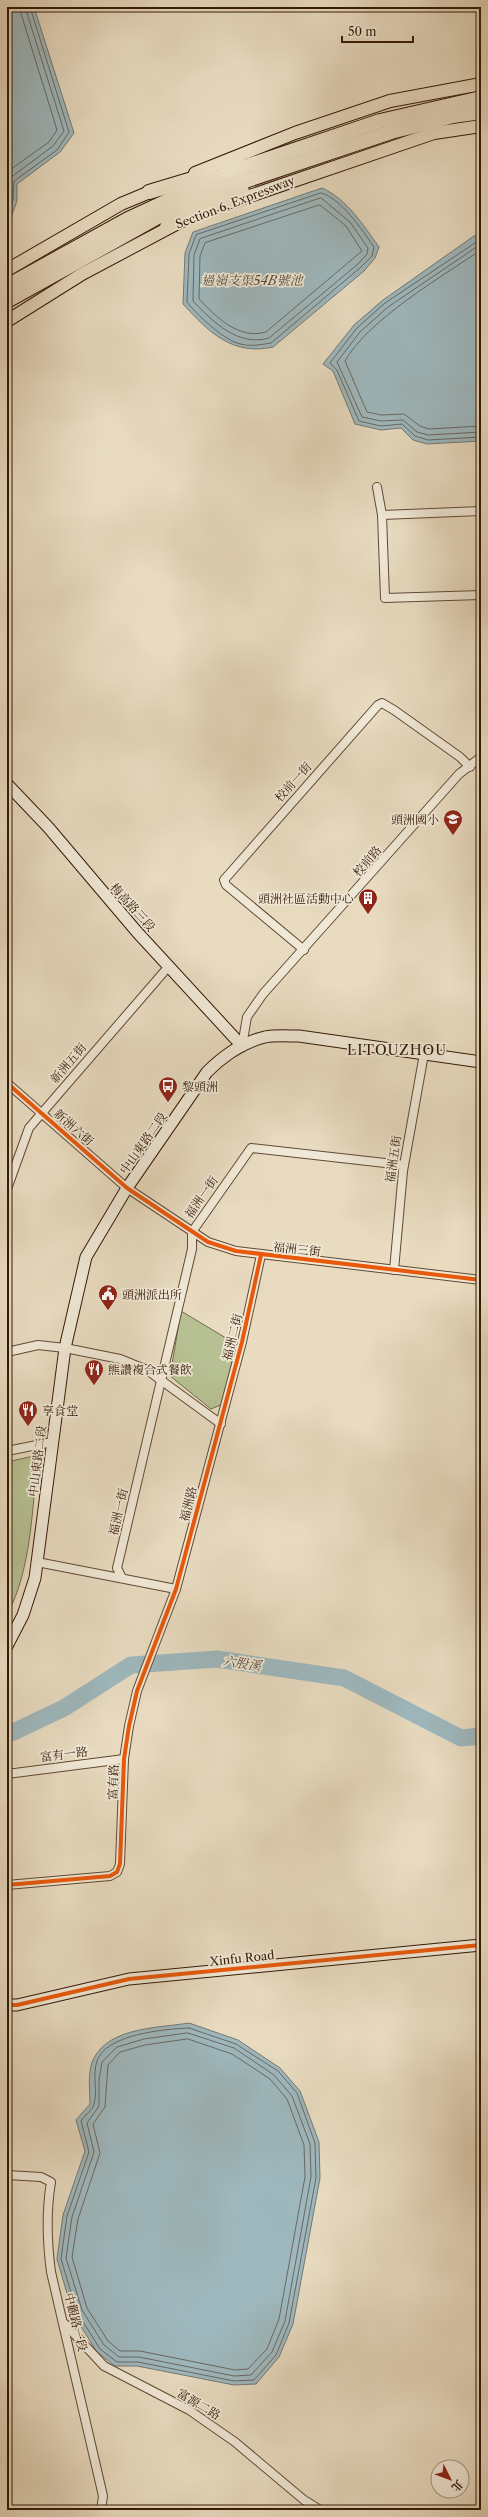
<svg xmlns="http://www.w3.org/2000/svg" width="488" height="2517" font-family="'Libre Caslon Text','Noto Serif TC',serif">
  <rect width="100%" height="100%" fill="#e8dbc0"/>
  <filter id="stains"><feTurbulence type="fractalNoise" baseFrequency=".005" numOctaves="4"/><feColorMatrix values="0 0 0 0 .2 0 0 0 0 .09 0 0 0 0 .02 0 0 0 .5 -.17"/></filter>
  <radialGradient id="worn" r=".72"><stop offset=".6" stop-color="#630" stop-opacity="0"/><stop offset="1" stop-color="#630" stop-opacity=".3"/></radialGradient>
  <g fill="#b6c092" stroke="#756c4c">
    <polygon points="181,1311 236,1344 223,1404 211,1409 170,1376"/>
    <path d="M38,1455C32,1507 32,1568 7,1615V1462Z"/>
  </g>
  <g fill="#9eb8be" stroke="#747874">
    <polygon points="7,7 34,7 74,133 60,152 17,184 17,201 7,228"/>
    <path d="M322,188C347,199 363,225 379,247L375,258L364,271L273,347C232,356 209,332 183,304L185,253L193,232Z"/>
    <polygon points="481,235 481,441 427,444 413,440 401,428 381,430 355,424 333,371 323,364 354,325 383,300 474,236"/>
    <path d="M189,2023L238,2040L280,2068L300,2091L319,2142L320,2178L293,2324L279,2357L256,2384L234,2385L137,2366H115L97,2352L73,2314L57,2259L63,2215L85,2151L76,2120L90,2104C90,2090 87,2070 94,2058C110,2027 159,2028 189,2023Z"/>
  </g>
  <g fill="none" stroke-linecap="round" stroke-linejoin="round">
    <g stroke="#696862" stroke-width="1">
      <polyline points="7,172 49,142 57,130 19,7"/>
      <path d="M321,193C341,198 362,230 374,247L372,256L361,267L271,343C259,345 248,347 237,343C222,338 196,314 187,302L189,254L196,235Z"/>
      <path d="M321,198L350,222L368,248L367,254L358,264L269,338C238,347 213,322 193,301L194,255L200,239Z"/>
      <polyline points="7,202 10,178 53,146 64,131 25,7"/>
      <path d="M320,205L346,226L362,251L266,332C239,340 216,317 199,299L200,256L205,243Z"/>
      <polyline points="7,217 13,200 14,181 57,150 69,132 30,7"/>
      <polyline points="481,239 385,303 357,328 330,363 337,370 359,421 381,426 402,424 415,436 428,440 481,437"/>
      <polyline points="481,244 388,307 360,332 337,362 362,417 381,421 403,420 417,432 428,435 481,432"/>
      <path d="M481,250C441,277 368,320 345,361L367,412L381,415L404,414L420,426L429,429L481,426"/>
      <path d="M189,2028L236,2044L278,2071L297,2093L315,2143L316,2178L289,2323L276,2355L254,2380L234,2381L138,2362H117L100,2349L77,2312L61,2259L67,2216L89,2152L81,2121C84,2116 93,2110 94,2104C98,2091 92,2075 97,2061C106,2034 165,2029 189,2028Z"/>
      <polygon points="188,2033 234,2048 274,2075 292,2096 310,2144 311,2177 285,2321 272,2352 251,2375 234,2376 139,2357 119,2357 104,2345 82,2310 66,2258 72,2217 94,2152 87,2123 99,2106 99,2080 102,2062 117,2047 144,2039"/>
      <polygon points="188,2039 232,2054 270,2079 287,2099 304,2145 305,2177 279,2319 267,2349 248,2369 235,2370 140,2351 120,2351 108,2341 87,2308 72,2257 78,2219 100,2153 93,2124 105,2107 108,2065 120,2052 145,2045"/>
    </g>
    <polyline stroke="#9eb8be" stroke-width="17" points="7,1735 64,1708 131,1665 217,1659 344,1678 461,1738 481,1736"/>
    <defs>
      <g id="street">
        <polyline points="377,487 382,515 385,598 481,595"/>
        <polyline points="382,515 481,511"/>
        <polyline points="304,950 226,885 224,880 378,705 382,703 394,710 460,757 470,767"/>
        <polyline points="242,1046 247,1017 263,994 459,774 481,757"/>
        <polyline points="7,1083 127,1188 208,1242 236,1251 481,1280"/>
        <polyline points="7,1189 29,1128 169,966"/>
        <polyline points="394,1270 403,1171 424,1054"/>
        <polyline points="7,1352 38,1345 65,1348 120,1359 147,1370 221,1424"/>
        <polyline points="7,1451 52,1442"/>
        <polyline points="37,1562 176,1589"/>
        <polyline points="122,1578 117,1568 192,1249 192,1232 251,1148 403,1165"/>
        <polyline points="7,1774 124,1759"/>
        <polyline points="7,1885 110,1876 117,1872 120,1864 124,1759 129,1726 137,1691 176,1589 242,1342 261,1255"/>
        <path d="M7,2175L41,2177L51,2182C46,2212 47,2242 51,2272L103,2496L101,2510"/>
        <polyline points="65,2324 104,2366 189,2410 235,2442 304,2500 320,2510"/>
      </g>
      <g id="secondary">
        <polyline points="7,784 48,827 137,932 242,1046"/>
        <path d="M7,1646L23,1615L35,1578L65,1348L86,1257L127,1188L207,1072C222,1057 243,1042 265,1037C275,1035 288,1036 299,1036L481,1062"/>
        <polyline points="7,2005 17,2005 129,1979 481,1945"/>
      </g>
      <g id="primary">
        <polyline points="195,173 295,133 390,101 481,84"/>
        <polyline points="232,202 434,133 481,126"/>
        <polyline points="7,270 121,204 157,189"/>
        <polyline points="7,321 82,274 176,224"/>
      </g>
      <g id="highway">
        <polyline points="149,192 209,174"/>
        <polyline points="167,227 242,191"/>
        <polyline points="7,286 128,219 232,171 380,121 481,98"/>
        <polyline points="7,301 158,217 239,183 391,132 453,116 481,112"/>
      </g>
    </defs>
    <use href="#street" stroke="#614934" stroke-width="10"/>
    <use href="#secondary" stroke="#341805" stroke-width="13"/>
    <use href="#primary" stroke="#341805" stroke-width="14"/>
    <use href="#highway" stroke="#341805" stroke-width="16"/>
    <use href="#street" stroke="#f0e8d6" stroke-width="8"/>
    <use href="#secondary" stroke="#f0e8d6" stroke-width="11"/>
    <use href="#primary" stroke="#e8dbc0" stroke-width="12"/>
    <use href="#highway" stroke="#e8dbc0" stroke-width="14"/>
    <defs>
      <g id="cycleway">
        <polyline points="7,1083 127,1188 208,1242 236,1251 481,1280"/>
        <polyline points="7,1885 110,1876 117,1872 120,1864 124,1759 129,1726 137,1691 176,1589 242,1342 261,1255"/>
        <polyline points="7,2005 17,2005 129,1979 481,1945"/>
      </g>
    </defs>
    <use href="#cycleway" stroke="#f0e8d6" stroke-width="6"/>
    <use href="#cycleway" stroke="#e8590c" stroke-width="4"/>
  </g>
  <defs>
    <symbol id="school-pin" viewBox="-11 -11 22 30"><path d="M0 17L-7.5 6A9.5 9.5 0 1 1 7.5 6Z" fill="#8f2418" stroke="#f0e8d6"/><path d="M0-5L7-2L0 1L-7-2ZM-4 1L0 2.5L4 1V4Q0 6-4 4Z" fill="#fff"/></symbol>
    <symbol id="building-pin" viewBox="-11 -11 22 30"><path d="M0 17L-7.5 6A9.5 9.5 0 1 1 7.5 6Z" fill="#8f2418" stroke="#f0e8d6"/><path d="M-4-6H4V6H1V3H-1V6H-4ZM-2.5-4.3h1.7v1.8h-1.7ZM.8-4.3h1.7v1.8H.8ZM-2.5-1h1.7V.8h-1.7ZM.8-1h1.7V.8H.8Z" fill="#fff"/></symbol>
    <symbol id="bus-pin" viewBox="-11 -11 22 30"><path d="M0 17L-7.5 6A9.5 9.5 0 1 1 7.5 6Z" fill="#8f2418" stroke="#f0e8d6"/><path d="M-5-6H5V4H4V6H2V4H-2V6H-4V4H-5ZM-3.5-4V0h7V-4ZM-3.5 1.2v1.5H-2V1.2ZM2 1.2v1.5H3.5V1.2Z" fill="#fff"/></symbol>
    <symbol id="civic-pin" viewBox="-11 -11 22 30"><path d="M0 17L-7.5 6A9.5 9.5 0 1 1 7.5 6Z" fill="#8f2418" stroke="#f0e8d6"/><path d="M-.6-6.5H3V-4.5H.6V-3L4-1V1h2V6H-6V1h2V-1L-.6-3ZM-1.2 2.5V6h2.4V2.5Z" fill="#fff"/></symbol>
    <symbol id="restaurant-pin" viewBox="-11 -11 22 30"><path d="M0 17L-7.5 6A9.5 9.5 0 1 1 7.5 6Z" fill="#8f2418" stroke="#f0e8d6"/><path d="M-5-6h1v4h1v-4h1v4h1v-4h1v5L-1.5 .5V6h-2V.5L-5-1ZM5-6V6H3V1.5H1.5Q1.5-4 5-6Z" fill="#fff"/></symbol>
  </defs>
  <g fill-rule="evenodd">
    <use href="#school-pin" x="442" y="808" width="22" height="30"/>
    <use href="#building-pin" x="357" y="887" width="22" height="30"/>
    <use href="#bus-pin" x="157" y="1075" width="22" height="30"/>
    <use href="#civic-pin" x="97" y="1283" width="22" height="30"/>
    <use href="#restaurant-pin" x="83" y="1358" width="22" height="30"/>
    <use href="#restaurant-pin" x="17" y="1399" width="22" height="30"/>
  </g>
  <g text-anchor="middle" dominant-baseline="central" stroke-width="3.5" stroke-linejoin="round" paint-order="stroke">
    <g font-size="12" fill="#341805" stroke="#f0e8d6">
      <text transform="translate(235 202) rotate(-21)">Section 6, Expressway</text>
      <text transform="translate(293 782) rotate(-48)">校前一街</text>
      <text transform="translate(367 861) rotate(-49)">校前路</text>
      <text transform="translate(133 907) rotate(48)">梅高路三段</text>
      <text transform="translate(68 1063) rotate(-50)">新洲五街</text>
      <text transform="translate(74 1127) rotate(41)">新洲六街</text>
      <text transform="translate(143 1143) rotate(-55)">中山東路二段</text>
      <text transform="translate(393 1159) rotate(-82)">福洲五街</text>
      <text transform="translate(201 1197) rotate(-55)">福洲一街</text>
      <text transform="translate(297 1249) rotate(6)">福洲三街</text>
      <text transform="translate(232 1337) rotate(-76)">福洲二街</text>
      <text transform="translate(37 1461) rotate(-83)">中山東路二段</text>
      <text transform="translate(188 1504) rotate(-76)">福洲路</text>
      <text transform="translate(118 1512) rotate(-77)">福洲一街</text>
      <text transform="translate(64 1754) rotate(-7)">富有一路</text>
      <text transform="translate(113 1782) rotate(-88)">富有路</text>
      <text transform="translate(242 1958) rotate(-6)">Xinfu Road</text>
      <text transform="translate(76 2322) rotate(76)">中觀路一段</text>
      <text transform="translate(199 2404) rotate(31)">富源二路</text>
    </g>
    <g font-size="12" fill="#341805" stroke="#f0e8d6" text-anchor="start">
      <text x="439" y="819" text-anchor="end">頭洲國小</text>
      <text x="354" y="898" text-anchor="end">頭洲社區活動中心</text>
      <text x="182" y="1086">黎頭洲</text>
      <text x="122" y="1294">頭洲派出所</text>
      <text x="108" y="1369">熊讚複合式餐飲</text>
      <text x="42" y="1410">享食堂</text>
    </g>
    <g font-size="13" font-style="italic" fill="#54483c" stroke="#f0e8d6">
      <text x="252" y="280">過嶺支渠54B號池</text>
      <text transform="translate(242 1663) rotate(8)">六股溪</text>
    </g>
    <g font-size="14" letter-spacing="1" fill="#341805" stroke="#f0e8d6">
      <text x="397" y="1050">LITOUZHOU</text>
    </g>
  </g>
  <rect width="488" height="2517" fill="none" stroke="#e8dbc0" stroke-width="24"/>
  <rect x="8" y="8" width="472" height="2501" fill="none" stroke="#341805" stroke-width="2"/>
  <rect x="12" y="12" width="464" height="2493" fill="none" stroke="#341805"/>
  <g transform="translate(450 2479) rotate(132)"><circle r="19" fill="#f0e8d6" stroke="#a59582"/>
  <path d="M0-3L7 15L0 10L-7 15Z" fill="#8f2418"/>
  <text y="-6" font-size="11" font-weight="bold" text-anchor="middle" fill="#341805">北</text>
  </g>
  <path d="M342 36v6h71v-6" fill="none" stroke="#341805" stroke-width="2"/>
  <text x="348" y="36" font-size="12" fill="#341805" stroke="#f0e8d6" stroke-width="3" paint-order="stroke">50 m</text>
  <rect width="100%" height="100%" filter="url(#stains)"/>
  <rect width="100%" height="100%" fill="url(#worn)"/>
</svg>
